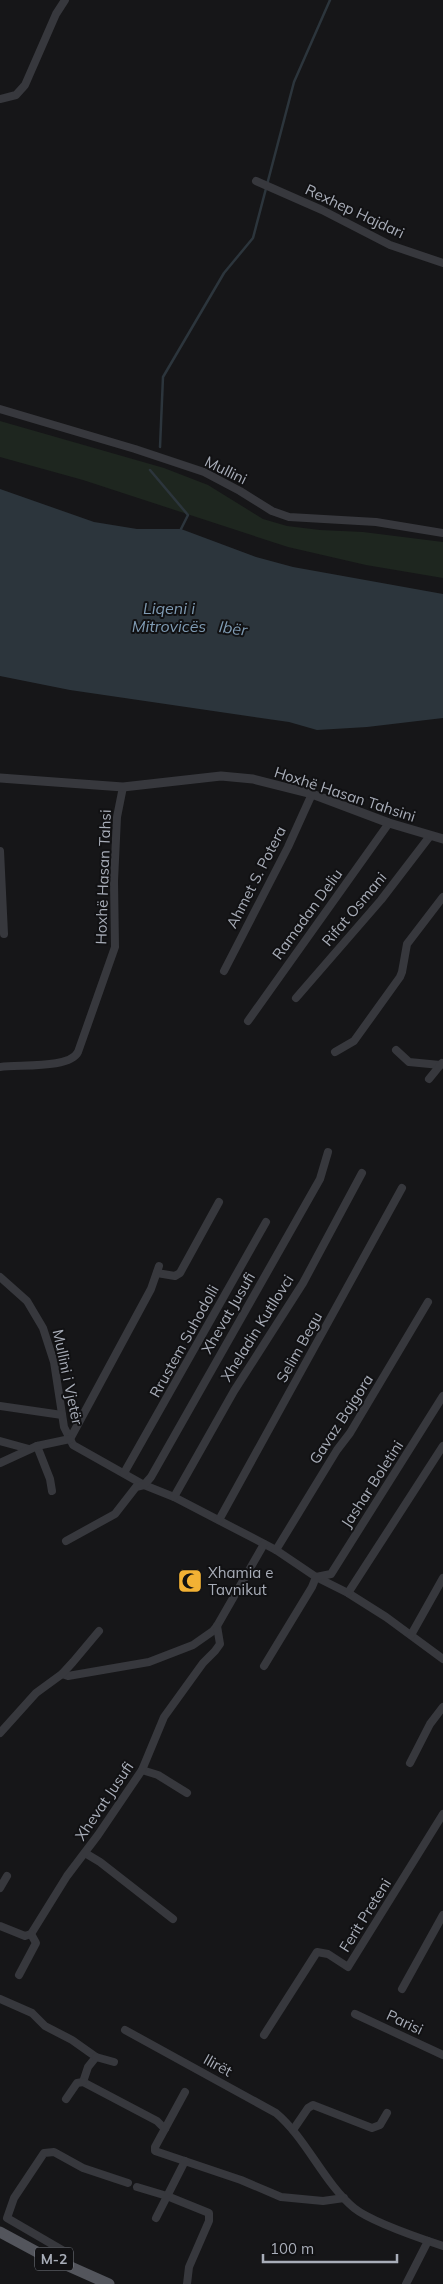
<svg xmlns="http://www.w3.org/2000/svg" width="443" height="2284" font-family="Mulish,sans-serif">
  <rect width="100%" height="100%" fill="#161618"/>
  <polygon fill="#1e261f" points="0,421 164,468 208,485 263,519 287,526 320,530 363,532 443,542 443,578 366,565 288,547 83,480 0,457"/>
  <polygon fill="#2c353c" points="0,489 94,522 137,529 181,529 256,557 293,567 443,594 443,718 367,727 317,730 289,722 70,690 0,676"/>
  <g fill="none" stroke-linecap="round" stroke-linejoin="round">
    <g stroke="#2c353c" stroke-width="2.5">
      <polyline points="160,447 163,377 224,273 253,238 294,82 330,0"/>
      <polyline points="150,470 188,515 181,529"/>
    </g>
    <g stroke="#37383d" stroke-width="8">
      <polyline points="0,99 16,95 25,85 56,14 65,0"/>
      <polyline points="256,181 322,210 390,245 443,263"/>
      <polyline points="0,409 135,449 204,472 240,491 272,511 289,517 376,522 443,533"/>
      <polyline points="0,851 4,934"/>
      <polyline points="224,971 288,847 312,794"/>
      <polyline points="296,998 381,900 430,836"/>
      <polyline points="248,1021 389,823"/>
      <polyline points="396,1050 409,1062 440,1065"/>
      <polyline points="335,1052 354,1041 400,977 402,972 407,944 443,897"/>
      <path d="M0,1067C18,1064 70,1069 78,1052L115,947L114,881L117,817L123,787"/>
      <polyline points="429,1079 442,1063"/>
      <polyline points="157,1273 175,1276 180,1273 219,1202"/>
      <polyline points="0,1277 27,1301 43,1328 54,1362 64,1427 73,1445 144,1485 174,1497 276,1550 316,1577 348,1593 386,1617 443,1659"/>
      <polyline points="0,1406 62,1415"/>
      <polyline points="70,1439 151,1289 159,1266"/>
      <polyline points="0,1441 29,1449"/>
      <polyline points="37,1446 50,1479 52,1491"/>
      <polyline points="0,1463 37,1446 70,1439"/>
      <polyline points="124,1473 266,1222"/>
      <polyline points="174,1497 234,1391 303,1283 362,1173"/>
      <polyline points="219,1520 402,1188"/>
      <polyline points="66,1541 115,1514 136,1487 144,1485 151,1477 320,1179 328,1152"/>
      <polyline points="276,1550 337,1450 350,1433 428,1302"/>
      <polyline points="348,1593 443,1446"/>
      <polyline points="411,1635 443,1578"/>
      <polyline points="264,1666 312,1587 316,1577 331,1574 443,1396"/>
      <polyline points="62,1674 68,1676 149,1662 193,1645 213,1631 217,1626 264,1544"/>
      <polyline points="0,1733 36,1693 62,1674 73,1662 99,1631"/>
      <polyline points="410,1763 430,1724 443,1707"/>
      <polyline points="142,1770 158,1775 187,1793"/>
      <polyline points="85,1853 100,1862 173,1919"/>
      <polyline points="0,1888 7,1876"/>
      <polyline points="0,1926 25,1936 31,1934 67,1876 98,1835 142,1770 164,1717 203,1663 215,1651 220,1644 217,1626"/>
      <polyline points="19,1975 36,1943 31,1934"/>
      <polyline points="402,1989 443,1915"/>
      <polyline points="0,1999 32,2013 45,2026 72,2040 96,2057 88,2067 83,2082 157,2121 165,2129"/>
      <polyline points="355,2014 443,2055"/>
      <path d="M125,2030L276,2113C306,2138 324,2183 354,2208C370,2221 422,2239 443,2246"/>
      <polyline points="264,2035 317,1952 328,1954 348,1967 443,1814"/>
      <polyline points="96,2057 114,2062"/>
      <polyline points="185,2092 155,2147 155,2151 241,2180 281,2197 323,2201 344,2198"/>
      <polyline points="66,2099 77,2083 83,2082"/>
      <polyline points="293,2130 308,2108 313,2105 372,2128 380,2125 387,2113"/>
      <polyline points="137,2187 167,2196 209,2213 209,2221 189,2267 187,2284"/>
      <polyline points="156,2218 185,2161"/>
      <polyline points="69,2254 7,2218 14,2198 44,2153 54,2152 83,2168 128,2183"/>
      <polyline points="406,2284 428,2241"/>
    </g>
    <polyline stroke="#37383d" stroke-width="9" points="0,778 123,787 221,776 253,779 312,794 389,823 443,839"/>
    <polyline stroke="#53555c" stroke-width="11" points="0,2232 37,2252 109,2284"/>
  </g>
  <defs>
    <symbol id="mosque-square" viewBox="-11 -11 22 22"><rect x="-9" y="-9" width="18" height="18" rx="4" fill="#f2b134" stroke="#111113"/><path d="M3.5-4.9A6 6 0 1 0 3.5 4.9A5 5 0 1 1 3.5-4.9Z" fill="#111"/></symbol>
  </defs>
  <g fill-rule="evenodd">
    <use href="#mosque-square" x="176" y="1567" width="28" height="28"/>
  </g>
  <g text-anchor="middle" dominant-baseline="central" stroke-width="4" stroke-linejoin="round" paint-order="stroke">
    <rect fill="#111113" stroke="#7b7e86" stroke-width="1" x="35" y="2247.5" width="38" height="23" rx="4"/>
    <g font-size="14" font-weight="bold" fill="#a8adb8">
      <text x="54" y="2259">M-2</text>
    </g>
    <g font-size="15" fill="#a8adb8" stroke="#111113">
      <text transform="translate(355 211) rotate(25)">Rexhep Hajdari</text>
      <text transform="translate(226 470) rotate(26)">Mullini</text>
      <text transform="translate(345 794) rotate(18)">Hoxhë Hasan Tahsini</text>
      <text transform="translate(103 877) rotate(-88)">Hoxhë Hasan Tahsi</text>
      <text transform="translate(256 877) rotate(-63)">Ahmet S. Potera</text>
      <text transform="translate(354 909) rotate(-50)">Rifat Osmani</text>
      <text transform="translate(307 914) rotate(-54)">Ramadan Deliu</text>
      <text transform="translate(228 1313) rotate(-60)">Xhevat Jusufi</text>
      <text transform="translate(257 1328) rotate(-58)">Xheladin Kutllovci</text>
      <text transform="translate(184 1341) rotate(-61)">Rrustem Suhodolli</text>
      <text transform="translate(299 1347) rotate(-61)">Selim Begu</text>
      <text transform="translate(68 1377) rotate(78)">Mullini i Vjetër</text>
      <text transform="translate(341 1419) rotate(-57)">Gavaz Bajgora</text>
      <text transform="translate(372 1484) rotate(-57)">Jashar Boletini</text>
      <text transform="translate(104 1801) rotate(-56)">Xhevat Jusufi</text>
      <text transform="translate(365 1915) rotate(-58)">Ferit Preteni</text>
      <text transform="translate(405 2022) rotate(25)">Parisi</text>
      <text transform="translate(218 2065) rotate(29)">Ilirët</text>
    </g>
    <g font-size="15" fill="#a8adb8" stroke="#111113" text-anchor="start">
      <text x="208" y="1572">Xhamia e<tspan x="208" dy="17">Tavnikut</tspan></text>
    </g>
    <g font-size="16" font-style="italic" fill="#7f9bb3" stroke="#111113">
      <text x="169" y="608">Liqeni i<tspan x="169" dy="18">Mitrovicës</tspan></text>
      <text transform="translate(233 628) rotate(8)">Ibër</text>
    </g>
  </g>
  <path d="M263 2254v8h134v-8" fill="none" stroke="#a8adb8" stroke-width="2.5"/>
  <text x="270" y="2254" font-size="15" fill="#a8adb8" stroke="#111113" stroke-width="4" paint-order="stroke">100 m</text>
</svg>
